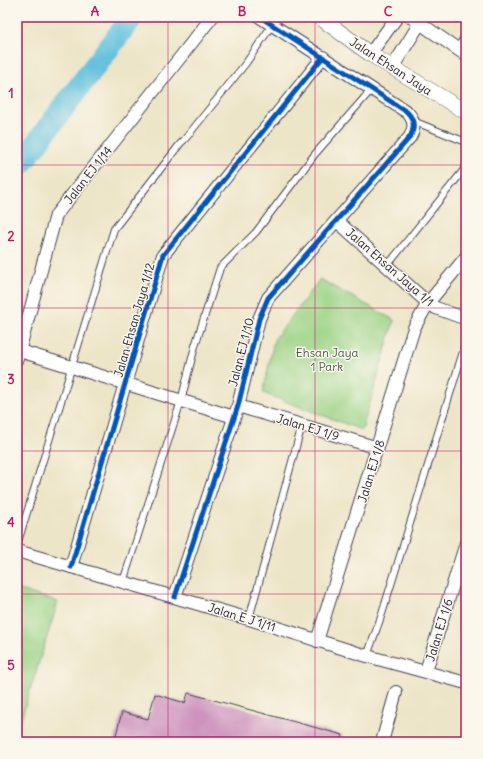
<svg xmlns="http://www.w3.org/2000/svg" width="483" height="759" font-family="Delius,sans-serif">
  <rect width="100%" height="100%" fill="#fbf7ec"/>
  <filter id="ink" filterUnits="userSpaceOnUse"><feTurbulence type="fractalNoise" baseFrequency=".025" numOctaves="2"/><feDisplacementMap in="SourceGraphic" scale="8" xChannelSelector="R" yChannelSelector="G"/><feConvolveMatrix kernelMatrix="1 2 1 2 8 2 1 2 1" color-interpolation-filters="sRGB"/></filter>
  <filter id="wash" filterUnits="userSpaceOnUse"><feTurbulence type="fractalNoise" baseFrequency=".012" numOctaves="4" result="noise"/><feDisplacementMap in="SourceGraphic" scale="16" xChannelSelector="R" yChannelSelector="G"/><feGaussianBlur stdDeviation="0.9" result="paint"/><feColorMatrix in="noise" values="0 0 0 0 0 0 0 0 0 0 0 0 0 0 0 0 0 1.4 0 .05"/><feComposite in="paint" operator="in"/></filter>
  <g filter="url(#wash)">
    <rect width="100%" height="100%" fill="#ede5c7"/>
    <g fill="#9ad284" stroke="#5e7a60">
      <polygon points="320,279 394,320 362,430 263,393 274,340"/>
      <polygon points="17,589 58,602 17,732"/>
    </g>
    <g fill="none" stroke-linecap="round" stroke-linejoin="round">
      <polyline stroke="#5dbfdc" stroke-width="23" points="17,169 132,17"/>
    </g>
    <g id="blocks">
      <polygon fill="#cd93be" points="188,693 343,735 341,742 114,742 122,712 148,719 155,694 185,703"/>
    </g>
  </g>
  <g filter="url(#ink)">
    <use href="#blocks" fill-opacity="0" stroke="#403f50" stroke-width="1"/>
    <g fill="none" stroke-linecap="round" stroke-linejoin="round">
      <defs>
        <g id="service">
          <polyline points="457,49 466,34"/>
          <polyline points="413,121 466,142"/>
          <polyline points="387,266 466,167"/>
          <polyline points="17,545 114,229 180,144 185,139 246,63 272,25"/>
          <polyline points="123,582 181,401 195,346 220,268 256,232 315,154 372,89"/>
          <polyline points="249,619 302,425"/>
          <polyline points="367,656 382,614 466,342"/>
        </g>
        <g id="minor">
          <polyline points="411,17 466,55"/>
          <polyline points="370,54 397,17"/>
          <polyline points="392,68 420,23"/>
          <polyline points="337,221 428,303 436,308 466,319"/>
          <polyline points="20,351 234,417"/>
          <polyline points="17,359 56,215 212,17"/>
          <polyline points="238,406 378,448"/>
          <polyline points="17,551 249,619 367,656 466,683"/>
          <polyline points="71,567 163,255 323,57"/>
          <path d="M175,597L238,406L259,319L268,298L410,137C415,128 415,120 407,112L260,17"/>
          <polyline points="317,641 414,328 428,303 466,257"/>
          <polyline points="426,671 466,543"/>
          <polyline points="382,742 396,692"/>
        </g>
        <polyline id="tertiary" points="319,17 370,54 466,112"/>
      </defs>
      <use href="#service" stroke="#403f50" stroke-width="8"/>
      <use href="#minor" stroke="#403f50" stroke-width="14"/>
      <use href="#tertiary" stroke="#403f50" stroke-width="16"/>
      <use href="#service" stroke="#fff" stroke-width="6"/>
      <use href="#minor" stroke="#fff" stroke-width="12"/>
      <use href="#tertiary" stroke="#fff" stroke-width="15"/>
      <defs>
        <g id="cycleway">
          <polyline points="71,567 163,255 323,57"/>
          <path d="M175,597L238,406L259,319L268,298L410,137C415,128 415,120 407,112L260,17"/>
        </g>
      </defs>
      <use href="#cycleway" stroke="#fbf7ec" stroke-width="8"/>
      <use href="#cycleway" stroke="#0057b8" stroke-width="5"/>
    </g>
  </g>
  <path fill="none" stroke="#c2185b" stroke-width="1" stroke-opacity="0.55" d="M168,17V742M315,17V742M17,165H466M17,308H466M17,451H466M17,594H466"/>
  <g text-anchor="middle" dominant-baseline="central" stroke-width="3" stroke-linejoin="round" paint-order="stroke">
    <g font-size="12" fill="#22223b" stroke="#fbf7ec">
      <text transform="translate(391 66) rotate(33)">Jalan Ehsan Jaya</text>
      <text transform="translate(88 175) rotate(-52)">Jalan EJ 1/14</text>
      <text transform="translate(390 267) rotate(41)">Jalan Ehsan Jaya 1/1</text>
      <text transform="translate(134 320) rotate(-74)">Jalan Ehsan Jaya 1/12</text>
      <text transform="translate(241 352) rotate(-76)">Jalan EJ 1/10</text>
      <text transform="translate(308 427) rotate(17)">Jalan EJ 1/9</text>
      <text transform="translate(371 471) rotate(-73)">Jalan EJ 1/8</text>
      <text transform="translate(242 617) rotate(17)">Jalan E J 1/11</text>
      <text transform="translate(439 630) rotate(-73)">Jalan EJ 1/6</text>
    </g>
    <g font-size="12" fill="#465751" stroke="#fbf7ec">
      <text x="327" y="352">Ehsan Jaya<tspan x="327" dy="14">1 Park</tspan></text>
    </g>
  </g>
  <rect width="483" height="759" fill="none" stroke="#fbf7ec" stroke-width="44"/>
  <rect x="22" y="22" width="439" height="715" fill="none" stroke="#c2185b" stroke-width="1.5"/>
  <g font-size="13" text-anchor="middle" font-weight="bold" fill="#c2185b">
    <text x="95" y="16">A</text>
    <text x="242" y="16">B</text>
    <text x="388" y="16">C</text>
    <text x="11" y="98">1</text>
    <text x="11" y="241">2</text>
    <text x="11" y="384">3</text>
    <text x="11" y="527">4</text>
    <text x="11" y="670">5</text>
  </g>
</svg>
